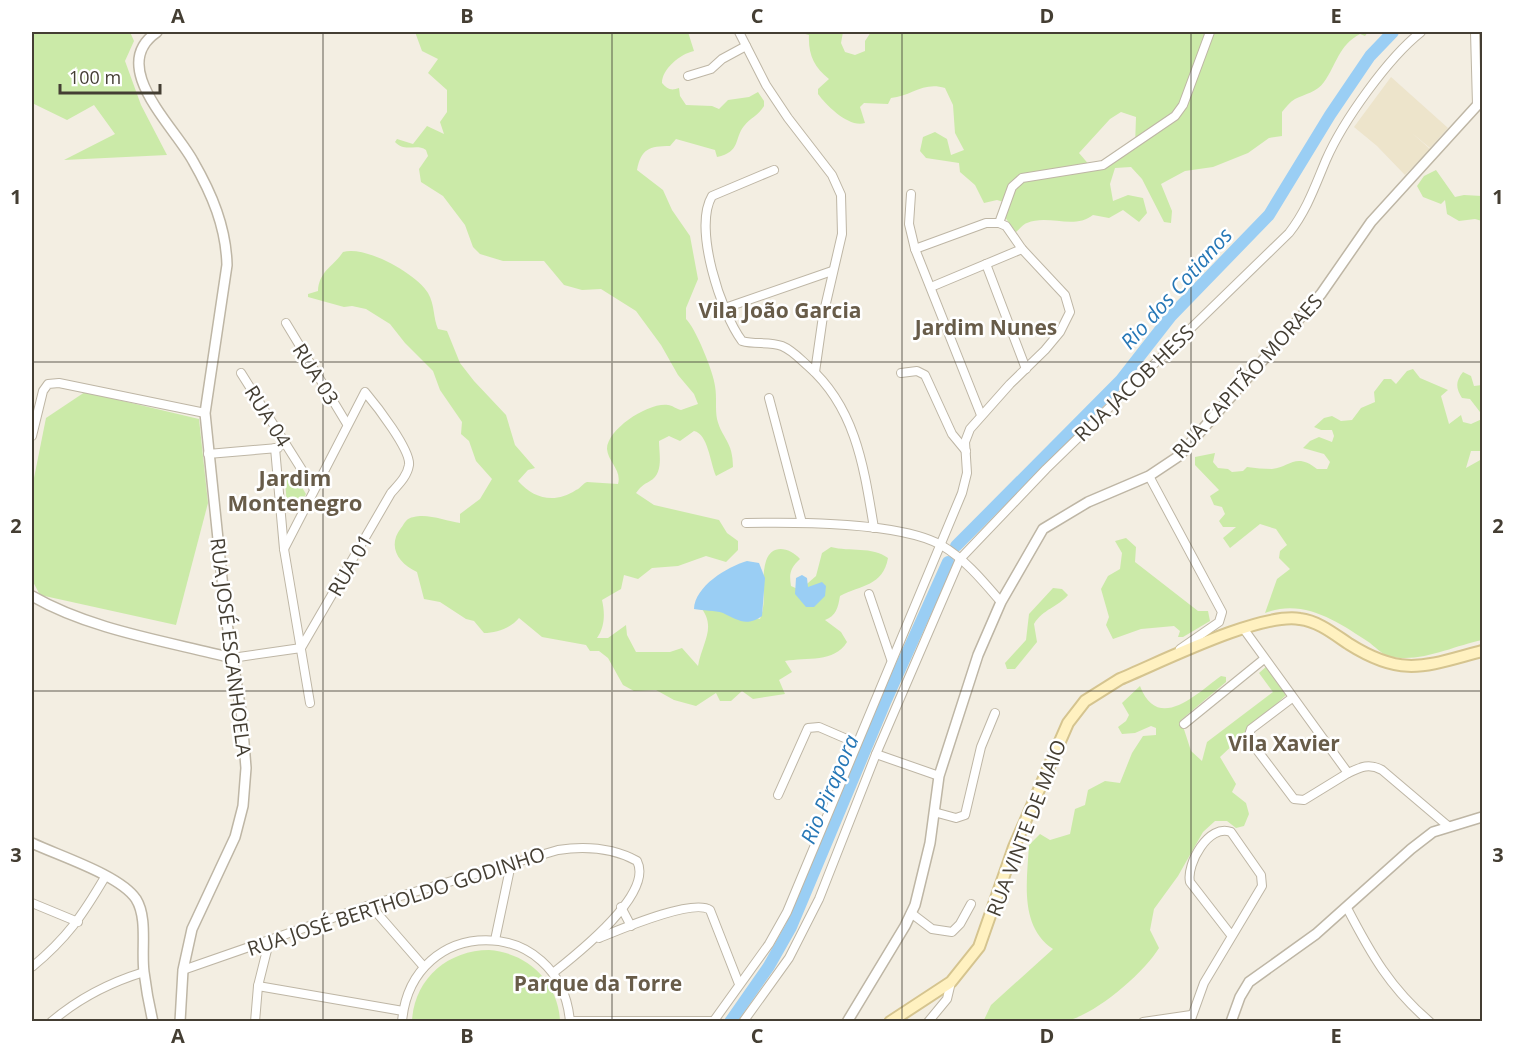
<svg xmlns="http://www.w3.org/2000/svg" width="1514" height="1053" font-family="'Open Sans',sans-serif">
  <rect width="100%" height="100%" fill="#f3eee2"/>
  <polygon fill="#ede4cb" points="1391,77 1448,128 1430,148 1412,133 1430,149 1405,175 1377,146 1354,127"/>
  <g fill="#cbeaa8" fill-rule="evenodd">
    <polygon points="32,32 130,32 134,41 125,61 141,105 167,155 64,160 115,134 94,105 67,120 32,103"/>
    <path d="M415,32H688L694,51C680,54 662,69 662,83C667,89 671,91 679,88L680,96L686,105L712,106L719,109L728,100L749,97L758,92L764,101V106C759,115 750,118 744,126C734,138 741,152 717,157L715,150L676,139L670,146C649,146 641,149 637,170L663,190L672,210L690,236L698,279L686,308V319C695,327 714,373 715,386C717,397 715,409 717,419C722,439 733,441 733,467L716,476C710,462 708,434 694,431L680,441L669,436L659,441C659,454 664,473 650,481C643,485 641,486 636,493L654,505L719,520L727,533L738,541V550L726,562L706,556L678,566L652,568L638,579L624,575L621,589L602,600C605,613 605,627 597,638H608L626,625L627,635L636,652H670L682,648L698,666C703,640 718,626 698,604L760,619C768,600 760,580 766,561C772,543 790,548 800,559C790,568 789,574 791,586L800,590L816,576L822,553L831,547C850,552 872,546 888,558C883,586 861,585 840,596C838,608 836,616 825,620L841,632L847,642C834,663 807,657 785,661L792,672L779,680L785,694L753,699L742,691L731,701H720L716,693L696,706L674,700L656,690L634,691L623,685L608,658L599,651H590L586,645L542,637L519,618C511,628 496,633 484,633L474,621L466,619L440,602L424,599L417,572C398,563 387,546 401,528C405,523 406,518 414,517C427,513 447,521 460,523V514L480,499L492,479L476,461L469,441L461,434L462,422L440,390L433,371L405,343L390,324L366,309L352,306L344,307L308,297V294L318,291C319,271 333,267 343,252C365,245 417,274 428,293C435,305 433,318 438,329L447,331L460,363L474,381L506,415L515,445L535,468L528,470L518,481C534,499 555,504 576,490C581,488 582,484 587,482L618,484C622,470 608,462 607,449C607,429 649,402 668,405C672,405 676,409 681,410L698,404L694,394L678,375L661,345L636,311L601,289L582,290L564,285L544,261H503L480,254L473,247L465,225L443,196L421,182L419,169L428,156L426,150C416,143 405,153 395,142L397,139L413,144L427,126L444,134L440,122L447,112V90L428,73L438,59L422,51Z"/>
    <path d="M798,32H843L841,43L845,52L855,55L865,51V41L871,32H1368L1365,36L1360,34C1338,46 1337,64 1324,82C1317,92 1305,94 1295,99C1290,102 1286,107 1282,112V136L1269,138L1248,153L1213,167L1185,171L1161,184L1172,211L1171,223L1164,222L1142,179L1131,167L1115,168L1110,184L1113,201L1128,195L1143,198L1147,213L1139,222L1123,210L1109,218L1093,215C1074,230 1048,214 1027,223C1023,224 1020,229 1016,232L1004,216L1007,203L997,200L984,203L975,185L960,172L959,163L926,158L920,151L923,137L935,132L947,139L951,155L964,150L955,133L953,105L945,88C924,81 911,96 891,98L888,104L864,103L860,107L865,123C849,128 827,106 818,94V89L829,79C814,67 808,54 809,35ZM1121,112L1136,117L1135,146L1091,167L1079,153L1110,119Z"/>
    <polygon points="1436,170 1455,197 1464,195 1482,196 1482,221 1475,219 1459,221 1447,214 1445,200 1441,204 1423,197 1417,186 1424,176"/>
    <path d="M1413,369L1420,378L1448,390L1441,396L1449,424L1461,415L1463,422L1471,424L1482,419V451H1471L1466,468L1482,459V640C1453,646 1419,664 1388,656C1382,654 1375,647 1370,643C1338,622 1304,598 1265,613L1277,579L1290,569L1279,558L1280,551L1287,545L1276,529L1260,524L1230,548L1223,538L1236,527H1223L1219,521L1225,514L1222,507L1214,505L1210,496L1219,490L1195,465V457L1215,453L1213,462L1218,468L1228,469L1232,472L1243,471L1247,467C1255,468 1264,469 1272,469C1290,467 1296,452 1317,469H1327L1330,462L1324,454L1303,448L1310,441L1319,437L1332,442L1334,436L1332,430H1321L1314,427L1324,418L1332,416L1341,421L1352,420L1361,408L1375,402L1374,392L1384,379H1391L1396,384L1407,371Z"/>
    <path d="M1463,372L1471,376L1474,386L1482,385V412H1480L1470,399L1462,398C1456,388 1455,382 1463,372Z"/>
    <polygon points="85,392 199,419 208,503 176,625 40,595 32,580 32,488 46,418"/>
    <polygon points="290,474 295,476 306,494 296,511 291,511 287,507 285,479"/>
    <polygon points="1126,538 1136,547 1135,562 1198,611 1208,611 1210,621 1183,637 1178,637 1180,631 1174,626 1141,629 1113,639 1106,625 1109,617 1101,589 1108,576 1120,569 1122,553 1115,541"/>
    <path d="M1053,588L1062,589L1068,595C1058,607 1043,609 1034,624L1037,642L1015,669H1007L1005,663L1026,640L1029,614Z"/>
    <path d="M1267,666L1286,695L1220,757L1236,784L1232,792L1246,803L1249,814L1244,826L1236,828L1227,821H1215L1203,832L1178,876L1154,909L1150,930L1159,948C1144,973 1095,1015 1066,1021C1048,1026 1003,1021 983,1022L991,1005L1053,949C1019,926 1027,881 1029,845L1040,834L1050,840L1070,834L1075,809L1085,805L1088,790L1105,781L1120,783L1132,753L1143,736L1156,735V728L1151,726L1135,733L1122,734L1118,727L1126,721L1129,715L1122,703L1140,686C1158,733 1196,694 1221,676L1226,677V682L1181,720L1191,751L1202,761L1207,742L1273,692L1259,673Z"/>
    <path d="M489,950C528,953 558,982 560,1021H412C414,979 448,950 489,950Z"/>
  </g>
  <g fill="#9acef4">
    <path d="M747,561L759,563L765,578L762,616C746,627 738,620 723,613C715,610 703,611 694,609C695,586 727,567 747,561Z"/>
    <polygon points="802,575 807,578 808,587 822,582 826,586 825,596 814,607 806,607 795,594 796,578"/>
  </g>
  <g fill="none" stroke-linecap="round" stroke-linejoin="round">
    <g stroke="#9acef4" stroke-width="12">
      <polyline points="956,546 1121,380 1171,316 1269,215 1330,115 1370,56 1393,32"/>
      <polyline points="730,1022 769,966 791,927 886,700 948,562"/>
    </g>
    <defs>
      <g id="minor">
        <polyline points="739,32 766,85 788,118 832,175 841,195 842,234 823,316 815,372"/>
        <polyline points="1475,32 1477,105"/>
        <polyline points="688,76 711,69 722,59 746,46"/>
        <path d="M774,170L712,196C693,228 721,313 742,341C755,345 769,341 782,346C792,350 800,359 808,366C856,408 864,468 874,528"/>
        <polyline points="911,194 909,224 915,249 981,415"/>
        <polyline points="915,249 986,223 999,223"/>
        <polyline points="986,264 1026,369"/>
        <polyline points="931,287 1022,249"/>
        <polyline points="725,308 832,271"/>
        <polyline points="286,323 347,424"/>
        <polyline points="241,373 314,489"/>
        <polyline points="901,373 917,371 925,375 952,434 966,451"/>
        <polyline points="769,398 802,523"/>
        <polyline points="32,436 43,391 48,384 59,383 205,413"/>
        <polyline points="275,448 284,549 310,703"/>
        <polyline points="208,454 278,448"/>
        <polyline points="1149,476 1222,612 1219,622 1180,649"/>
        <path d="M746,523C794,522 900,522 941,545C965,559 983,581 1001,602"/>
        <polyline points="869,594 891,659"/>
        <path d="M1243,628L1348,773C1361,767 1369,763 1382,770L1448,826"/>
        <path d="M232,658L301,648L391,493C398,485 407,477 409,465C411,450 376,405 365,392L284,549"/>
        <polyline points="1292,698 1251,729 1249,735 1251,742 1294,799 1304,800 1348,773"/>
        <polyline points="1184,724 1264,659"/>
        <polyline points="876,754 939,776"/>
        <polyline points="778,795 808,728 819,727 856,743"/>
        <polyline points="934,812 956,818 965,815 981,747 995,713"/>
        <polyline points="32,903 78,922"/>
        <polyline points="370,905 424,967"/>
        <polyline points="621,907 631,926"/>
        <path d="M1347,908C1371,954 1390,988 1430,1022"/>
        <polyline points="911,913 932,929 952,932 960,924 971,904"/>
        <path d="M599,938C619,930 693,898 710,910L739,984"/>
        <polyline points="495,940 511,864"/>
        <path d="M32,967C67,938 82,916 105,877"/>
        <path d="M183,970L370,905L558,850C585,846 613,848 637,861C654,894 577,954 553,973"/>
        <polyline points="258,986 403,1011"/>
        <polyline points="570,1021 713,1021"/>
        <path d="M51,1022C79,998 108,983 144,972"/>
        <polyline points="255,1022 258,986 269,942"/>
        <path d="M402,1022C411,913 561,913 570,1022"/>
        <polyline points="713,1022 769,944 787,912 962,493 967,473 965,442 970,429 1010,384 1045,350 1060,332 1070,312 1065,295 1022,249 1006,226 999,223 1012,187 1022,178 1103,165 1175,116 1183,105 1210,32"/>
        <path d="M743,1022L789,958L819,899L876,754L960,559L1046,469L1289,233C1307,210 1315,186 1326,160C1343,121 1388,58 1421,32"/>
        <polyline points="928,1022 947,999 951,982"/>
        <polyline points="1143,1022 1191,1015"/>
        <path d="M1190,1022L1204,983L1262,886L1261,875L1231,832C1209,823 1186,864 1190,882L1231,935"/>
      </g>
      <g id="tertiary">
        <path d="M157,32C107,66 174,126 193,161C212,194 226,227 227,265L205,413L226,617L242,718L246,768L243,806L235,837L192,929L183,970L180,1022"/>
        <path d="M32,596C91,630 166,641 232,658"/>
        <path d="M32,843C59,856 120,875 136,899C148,918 141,950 144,972C146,988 149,1005 153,1022"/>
        <polyline points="847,1022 905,926 915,905 930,843 939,776 978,655 1001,602 1043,529 1088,502 1149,476 1179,456 1321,294 1371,222 1482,100"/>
        <polyline points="1231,1022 1240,997 1249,982 1316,934 1411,849 1433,832 1482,817"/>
      </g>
      <path id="secondary" d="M890,1022L951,982L979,947L1014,847L1068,723L1085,701L1120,679C1161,662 1260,612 1300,619C1318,621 1334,634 1349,644C1403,678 1425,666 1482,651"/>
    </defs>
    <use href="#minor" stroke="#beb6a5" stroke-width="10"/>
    <use href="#tertiary" stroke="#beb6a5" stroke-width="12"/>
    <use href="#secondary" stroke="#d5c48f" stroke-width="14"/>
    <use href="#minor" stroke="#fff" stroke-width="8"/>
    <use href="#tertiary" stroke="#fff" stroke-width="9"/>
    <use href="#secondary" stroke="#fff1c0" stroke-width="10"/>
  </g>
  <path fill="none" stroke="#443e33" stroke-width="1.5" stroke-opacity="0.55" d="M323,32V1022M612,32V1022M902,32V1022M1191,32V1022M32,362H1482M32,691H1482"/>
  <g text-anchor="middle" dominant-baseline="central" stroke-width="5" stroke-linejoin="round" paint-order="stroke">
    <g font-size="20" fill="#443e33" stroke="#fff">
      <text transform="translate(316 374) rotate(58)">RUA 03</text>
      <text transform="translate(1247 376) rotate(-48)">RUA CAPITÃO MORAES</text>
      <text transform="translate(1134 383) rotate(-44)">RUA JACOB HESS</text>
      <text transform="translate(268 416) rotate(58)">RUA 04</text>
      <text transform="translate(350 565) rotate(-60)">RUA 01</text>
      <text transform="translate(231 647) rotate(83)">RUA JOSÉ ESCANHOELA</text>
      <text transform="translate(1026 828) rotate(-69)">RUA VINTE DE MAIO</text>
      <text transform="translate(396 901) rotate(-18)">RUA JOSÉ BERTHOLDO GODINHO</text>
    </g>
    <g font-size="21" font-style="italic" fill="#2677b6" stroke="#fff">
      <text transform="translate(1176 288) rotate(-48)">Rio dos Cotianos</text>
      <text transform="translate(829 789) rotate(-67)">Rio Pirapora</text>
    </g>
    <g font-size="21" font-weight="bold" fill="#685c49" stroke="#fff">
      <text x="780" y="310">Vila João Garcia</text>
      <text x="986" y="327">Jardim Nunes</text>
      <text x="1284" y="743">Vila Xavier</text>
      <text x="598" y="983">Parque da Torre</text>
    </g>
    <g font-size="22" font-weight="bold" fill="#685c49" stroke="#fff">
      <text x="295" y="477">Jardim<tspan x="295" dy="25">Montenegro</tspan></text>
    </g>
  </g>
  <rect width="1514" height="1053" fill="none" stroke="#ffffff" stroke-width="66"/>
  <path d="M60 84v9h100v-9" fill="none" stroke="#443e33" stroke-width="3"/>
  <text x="69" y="84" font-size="18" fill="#443e33" stroke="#ffffff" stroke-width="4.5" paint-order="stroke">100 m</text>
  <rect x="33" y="33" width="1448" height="987" fill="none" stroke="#443e33" stroke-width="2"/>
  <g font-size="20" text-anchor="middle" font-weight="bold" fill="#443e33">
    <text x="178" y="23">A</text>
    <text x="467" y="23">B</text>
    <text x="757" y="23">C</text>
    <text x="1047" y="23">D</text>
    <text x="1336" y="23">E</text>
    <text x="16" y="204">1</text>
    <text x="1498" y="204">1</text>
    <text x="16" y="533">2</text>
    <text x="1498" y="533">2</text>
    <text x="16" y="862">3</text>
    <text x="1498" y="862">3</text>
    <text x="178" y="1043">A</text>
    <text x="467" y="1043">B</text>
    <text x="757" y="1043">C</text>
    <text x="1047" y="1043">D</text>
    <text x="1336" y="1043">E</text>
  </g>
</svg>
